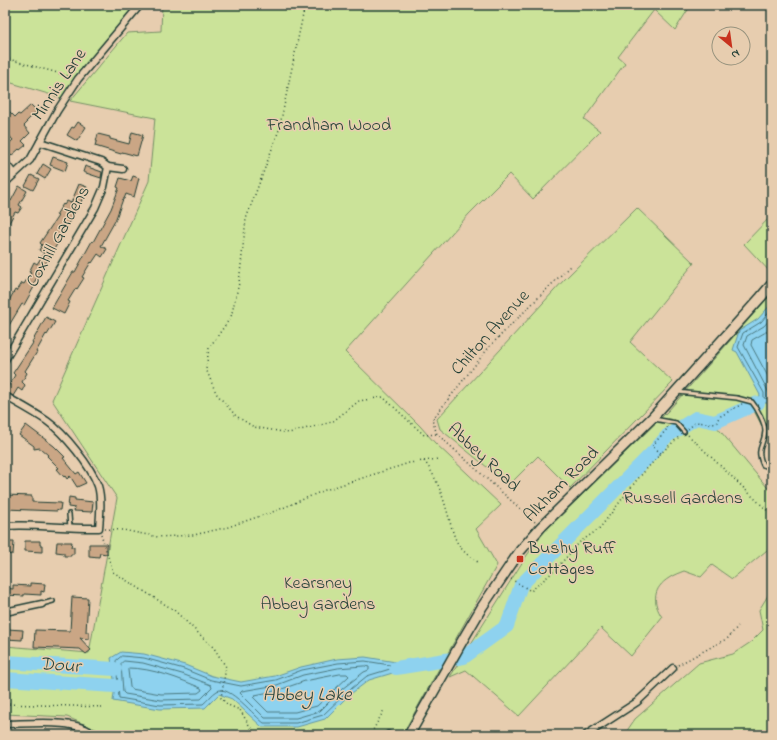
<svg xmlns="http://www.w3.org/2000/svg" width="777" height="740" font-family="'Indie Flower',sans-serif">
  <rect width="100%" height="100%" fill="#e7cdaf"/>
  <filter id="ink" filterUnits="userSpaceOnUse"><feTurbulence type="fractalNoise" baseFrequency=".025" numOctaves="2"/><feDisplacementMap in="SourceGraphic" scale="8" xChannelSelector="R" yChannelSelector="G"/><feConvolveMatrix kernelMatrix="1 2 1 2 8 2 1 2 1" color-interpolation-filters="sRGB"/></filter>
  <g filter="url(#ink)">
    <g fill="#cbe399" stroke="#759066">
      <polygon points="5,5 140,5 65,99 5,81"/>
      <polygon points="162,5 691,5 675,30 654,10 618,57 625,63 584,119 600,131 533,199 509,174 469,214 345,352 420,426 435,443 501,505 476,529 497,565 402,735 107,735 105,733 67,717 5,714 5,646 89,653 117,498 52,400 149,181 155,118 70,101 127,33 161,31"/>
      <polygon points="637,208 694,263 630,342 673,382 570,488 538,456 509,485 440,429 437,419 564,280"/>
      <polygon points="772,215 772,272 771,273 744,244"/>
      <path d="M772,293V425L762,426L753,409L716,426L772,493V546L732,579L712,565L701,577L684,571C679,573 673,575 669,578C653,588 652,602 662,617L631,656L601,628L519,716L466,670L450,677L525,558L544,532L668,411Z"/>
      <polygon points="772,589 772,735 624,735 635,719 699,663 733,654 751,642 763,630 759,610"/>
    </g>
    <g fill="#8ed2ef" stroke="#6296a4">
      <polygon points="772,303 772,403 758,403 760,395 737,352 733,350 739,331 758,319"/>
      <polygon points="121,652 144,654 185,665 212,676 241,682 275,676 301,667 337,659 365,657 396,662 396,672 369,680 348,696 325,719 297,727 262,727 232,699 219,694 205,708 160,709 113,701 115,686 111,658"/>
    </g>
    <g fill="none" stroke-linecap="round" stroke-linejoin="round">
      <g stroke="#4b797f" stroke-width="1">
        <polyline points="772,309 761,322 743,333 738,347 764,393 764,398 772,399"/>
        <polyline points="772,317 764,326 747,336 744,345 769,393 772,394"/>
        <polyline points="772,326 766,332 752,340 751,345 772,384"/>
        <path d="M122,656L144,658L184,669L211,680L241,686L276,680L302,670L338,663L365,661L390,665L392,667L390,669L367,676L346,693L323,715L296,723H264C255,717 229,684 217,691C212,694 208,700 203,704L160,705L119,698L116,661Z"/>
        <polygon points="124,661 143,663 182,674 211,685 212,688 201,699 161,700 125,694 123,692 121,664"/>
        <polygon points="365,666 369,667 369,670 364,672 342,689 320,711 296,718 265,718 240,693 242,691 277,685 303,675 338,668"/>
        <path d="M129,668C152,668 180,679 201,688L202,690L198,693L161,694L131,689L130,687L128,670Z"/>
        <polygon points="340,674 347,674 349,676 317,706 295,712 268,712 253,697 255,695 279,690 305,681"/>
      </g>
      <g stroke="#8ed2ef" stroke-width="14">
        <polyline points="5,662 115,669"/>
        <polyline points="396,668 464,657 507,626 521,585 653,452 667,436 696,418 715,422 758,403"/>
        <polyline points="5,679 115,686"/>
      </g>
    </g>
    <g fill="#caa685" stroke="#1f3d34">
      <polygon points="31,105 37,111 26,122 27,123 24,126 30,133 22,141 26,145 20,150 19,149 11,156 5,149 5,147 13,140 5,131 5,107 15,117 18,114 20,115"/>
      <polygon points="78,122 86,127 77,141 67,135 72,127 74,128"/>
      <polygon points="132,132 143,135 137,156 122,152 121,154 95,146 98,134 110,137 110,139 129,144"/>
      <polygon points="53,157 68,162 65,171 50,165"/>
      <polygon points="43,164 51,169 45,179 37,174"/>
      <polygon points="85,166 102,172 101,178 83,172"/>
      <polygon points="31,175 39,179 33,190 25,186"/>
      <polygon points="133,176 139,178 134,197 126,194 124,199 123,199 115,221 101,246 107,249 102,257 98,254 92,263 91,262 82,277 84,278 77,289 76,288 68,301 70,302 64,314 52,308 73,272 75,272 92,241 93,242 111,209 119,188 117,187 120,178 131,181"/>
      <polygon points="79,184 87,187 81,202 58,240 59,241 32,286 34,287 24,305 22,304 5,332 5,311 9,305 7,304 15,290 17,291 22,283 24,284 31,273 29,272 34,262 37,264 44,253 39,250 42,245 40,243 58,216 56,215 63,204 64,205 67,201 71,203"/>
      <polygon points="19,186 27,191 19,205 22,207 18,213 15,212 5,230 5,204 8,199 11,201"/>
      <polygon points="46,317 55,322 47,335 46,334 36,352 37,352 25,371 27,373 22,382 25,385 22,391 18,388 13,396 5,392 15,375 13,373 33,343 32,342"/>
      <polygon points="26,425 54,446 65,457 63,458 76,474 79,472 86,483 77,487 70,476 67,479 65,476 64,477 57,469 59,468 47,456 48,455 40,448 34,449 34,446 19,435"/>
      <polygon points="5,495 32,496 32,502 61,503 60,510 58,510 57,511 5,509"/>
      <polygon points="69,497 75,498 75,500 93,502 92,512 74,511 75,508 68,507"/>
      <polygon points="25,541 40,541 40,545 42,545 42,552 25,551"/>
      <polygon points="6,542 14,542 13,554 5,555 5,544"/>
      <polygon points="57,542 72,542 71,547 74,547 74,554 71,554 71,556 64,556 64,553 56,552"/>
      <polygon points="89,544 107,544 107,554 100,553 99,557 89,556"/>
      <polygon points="30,583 45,584 44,592 41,591 41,595 24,594 24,596 5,595 5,588 13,589 13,585 30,586"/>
      <polygon points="72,597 88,598 86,632 89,632 89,639 80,638 91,650 86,654 80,649 34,647 35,630 70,631"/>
      <polygon points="7,629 23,630 22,640 6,639"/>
    </g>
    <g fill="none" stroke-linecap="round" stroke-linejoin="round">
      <defs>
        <g id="lane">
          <path d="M677,392L737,398L752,402C757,408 765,423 765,431C764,447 755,447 763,465L772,468"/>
          <polyline points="654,419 676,423 684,432"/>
          <polyline points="69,514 70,528"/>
          <polyline points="42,604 53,601"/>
          <polyline points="385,735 388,733 393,735"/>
        </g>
        <g id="street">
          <polyline points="40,142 101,162 108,167 123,169"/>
          <polyline points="5,163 14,174"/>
          <polyline points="5,183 30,160 57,111 78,79 140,5"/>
          <polyline points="5,360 95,208 104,187 108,167"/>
          <path d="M5,396C19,404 34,412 47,421C64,433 91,466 98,486C102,499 100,515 99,528C67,529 37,524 5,526"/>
          <polyline points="5,612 42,604"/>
          <path d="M5,724C28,724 78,718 94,735"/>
          <polyline points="586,735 637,702 673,668"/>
        </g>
        <polyline id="secondary" points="409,735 465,636 482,607 520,551 541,527 652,418 761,297 772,284"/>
      </defs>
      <use href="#lane" stroke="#1f3d34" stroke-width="6"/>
      <use href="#street" stroke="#1f3d34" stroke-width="9"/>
      <use href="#secondary" stroke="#1f3d34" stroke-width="12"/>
      <g stroke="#1f3d34" stroke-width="1.5" stroke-dasharray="1 3" stroke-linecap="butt">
        <polyline points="305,5 279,130 246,219 239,283 231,317 209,348 206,369 216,393 236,416 254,427 289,433 332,422 359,401 383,397 424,435 437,434"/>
        <polyline points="5,58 72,77"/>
        <polyline points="688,429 696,422 716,424 719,417 742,404"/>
        <polyline points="688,435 772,515"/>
        <polyline points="661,453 652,446 668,428 667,427"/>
        <path d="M424,461C435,474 442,494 447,511C454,535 454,548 478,562"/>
        <polyline points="535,522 437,434 432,420 490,346 571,265"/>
        <polyline points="105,529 123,530 158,537 194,535 228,527 278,510 325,490 409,463 438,459"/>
        <polyline points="101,534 113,572 174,610 214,648 226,667 221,698 228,705 240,710 255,735"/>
        <polyline points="511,579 531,591 554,571 580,542 599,529 636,481 661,453 680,436"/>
        <polyline points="678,665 728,638 738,626"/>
        <polyline points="5,704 104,707"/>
        <polyline points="368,735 371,734 384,710"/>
      </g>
      <use href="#lane" stroke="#e7cdaf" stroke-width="3"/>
      <use href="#street" stroke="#e7cdaf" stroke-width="6"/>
      <use href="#secondary" stroke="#e7cdaf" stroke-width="9"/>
    </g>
  </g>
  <rect fill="#c8321e" stroke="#e7cdaf" stroke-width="1.5" x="516" y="555" width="8" height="8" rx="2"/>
  <g text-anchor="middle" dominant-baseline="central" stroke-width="3" stroke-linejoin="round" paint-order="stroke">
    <g font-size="18" fill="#1f3d34" stroke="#e7cdaf">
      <text transform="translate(60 85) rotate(-56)">Minnis Lane</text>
      <text transform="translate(59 237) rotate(-61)">Coxhill Gardens</text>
      <text transform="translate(491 333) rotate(-48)">Chilton Avenue</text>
      <text transform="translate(483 458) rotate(43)">Abbey Road</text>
      <text transform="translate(562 485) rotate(-45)">Alkham Road</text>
    </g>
    <g font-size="18" fill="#284539" stroke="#e7cdaf">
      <text x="329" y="126">Frandham Wood</text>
      <text x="683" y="499">Russell Gardens</text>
      <text x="318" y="584">Kearsney<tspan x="318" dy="21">Abbey Gardens</tspan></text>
    </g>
    <g font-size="18" fill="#1f3d34" stroke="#e7cdaf" text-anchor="start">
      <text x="528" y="549">Bushy Ruff<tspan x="528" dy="21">Cottages</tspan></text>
    </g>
    <g font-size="19" font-style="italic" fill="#25443d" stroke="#e7cdaf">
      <text transform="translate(60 666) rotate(4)">Dour</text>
      <text x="307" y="695">Abbey Lake</text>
    </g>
  </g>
  <rect width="777" height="740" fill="none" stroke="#e7cdaf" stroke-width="20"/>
  <rect x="10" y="10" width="757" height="720" fill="none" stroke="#1f3d34" stroke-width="1.5" filter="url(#ink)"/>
  <g transform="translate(731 46) rotate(151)"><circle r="19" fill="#e7cdaf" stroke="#97937e"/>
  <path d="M0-3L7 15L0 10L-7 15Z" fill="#c8321e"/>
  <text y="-6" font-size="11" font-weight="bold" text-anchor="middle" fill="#1f3d34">N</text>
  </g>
</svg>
